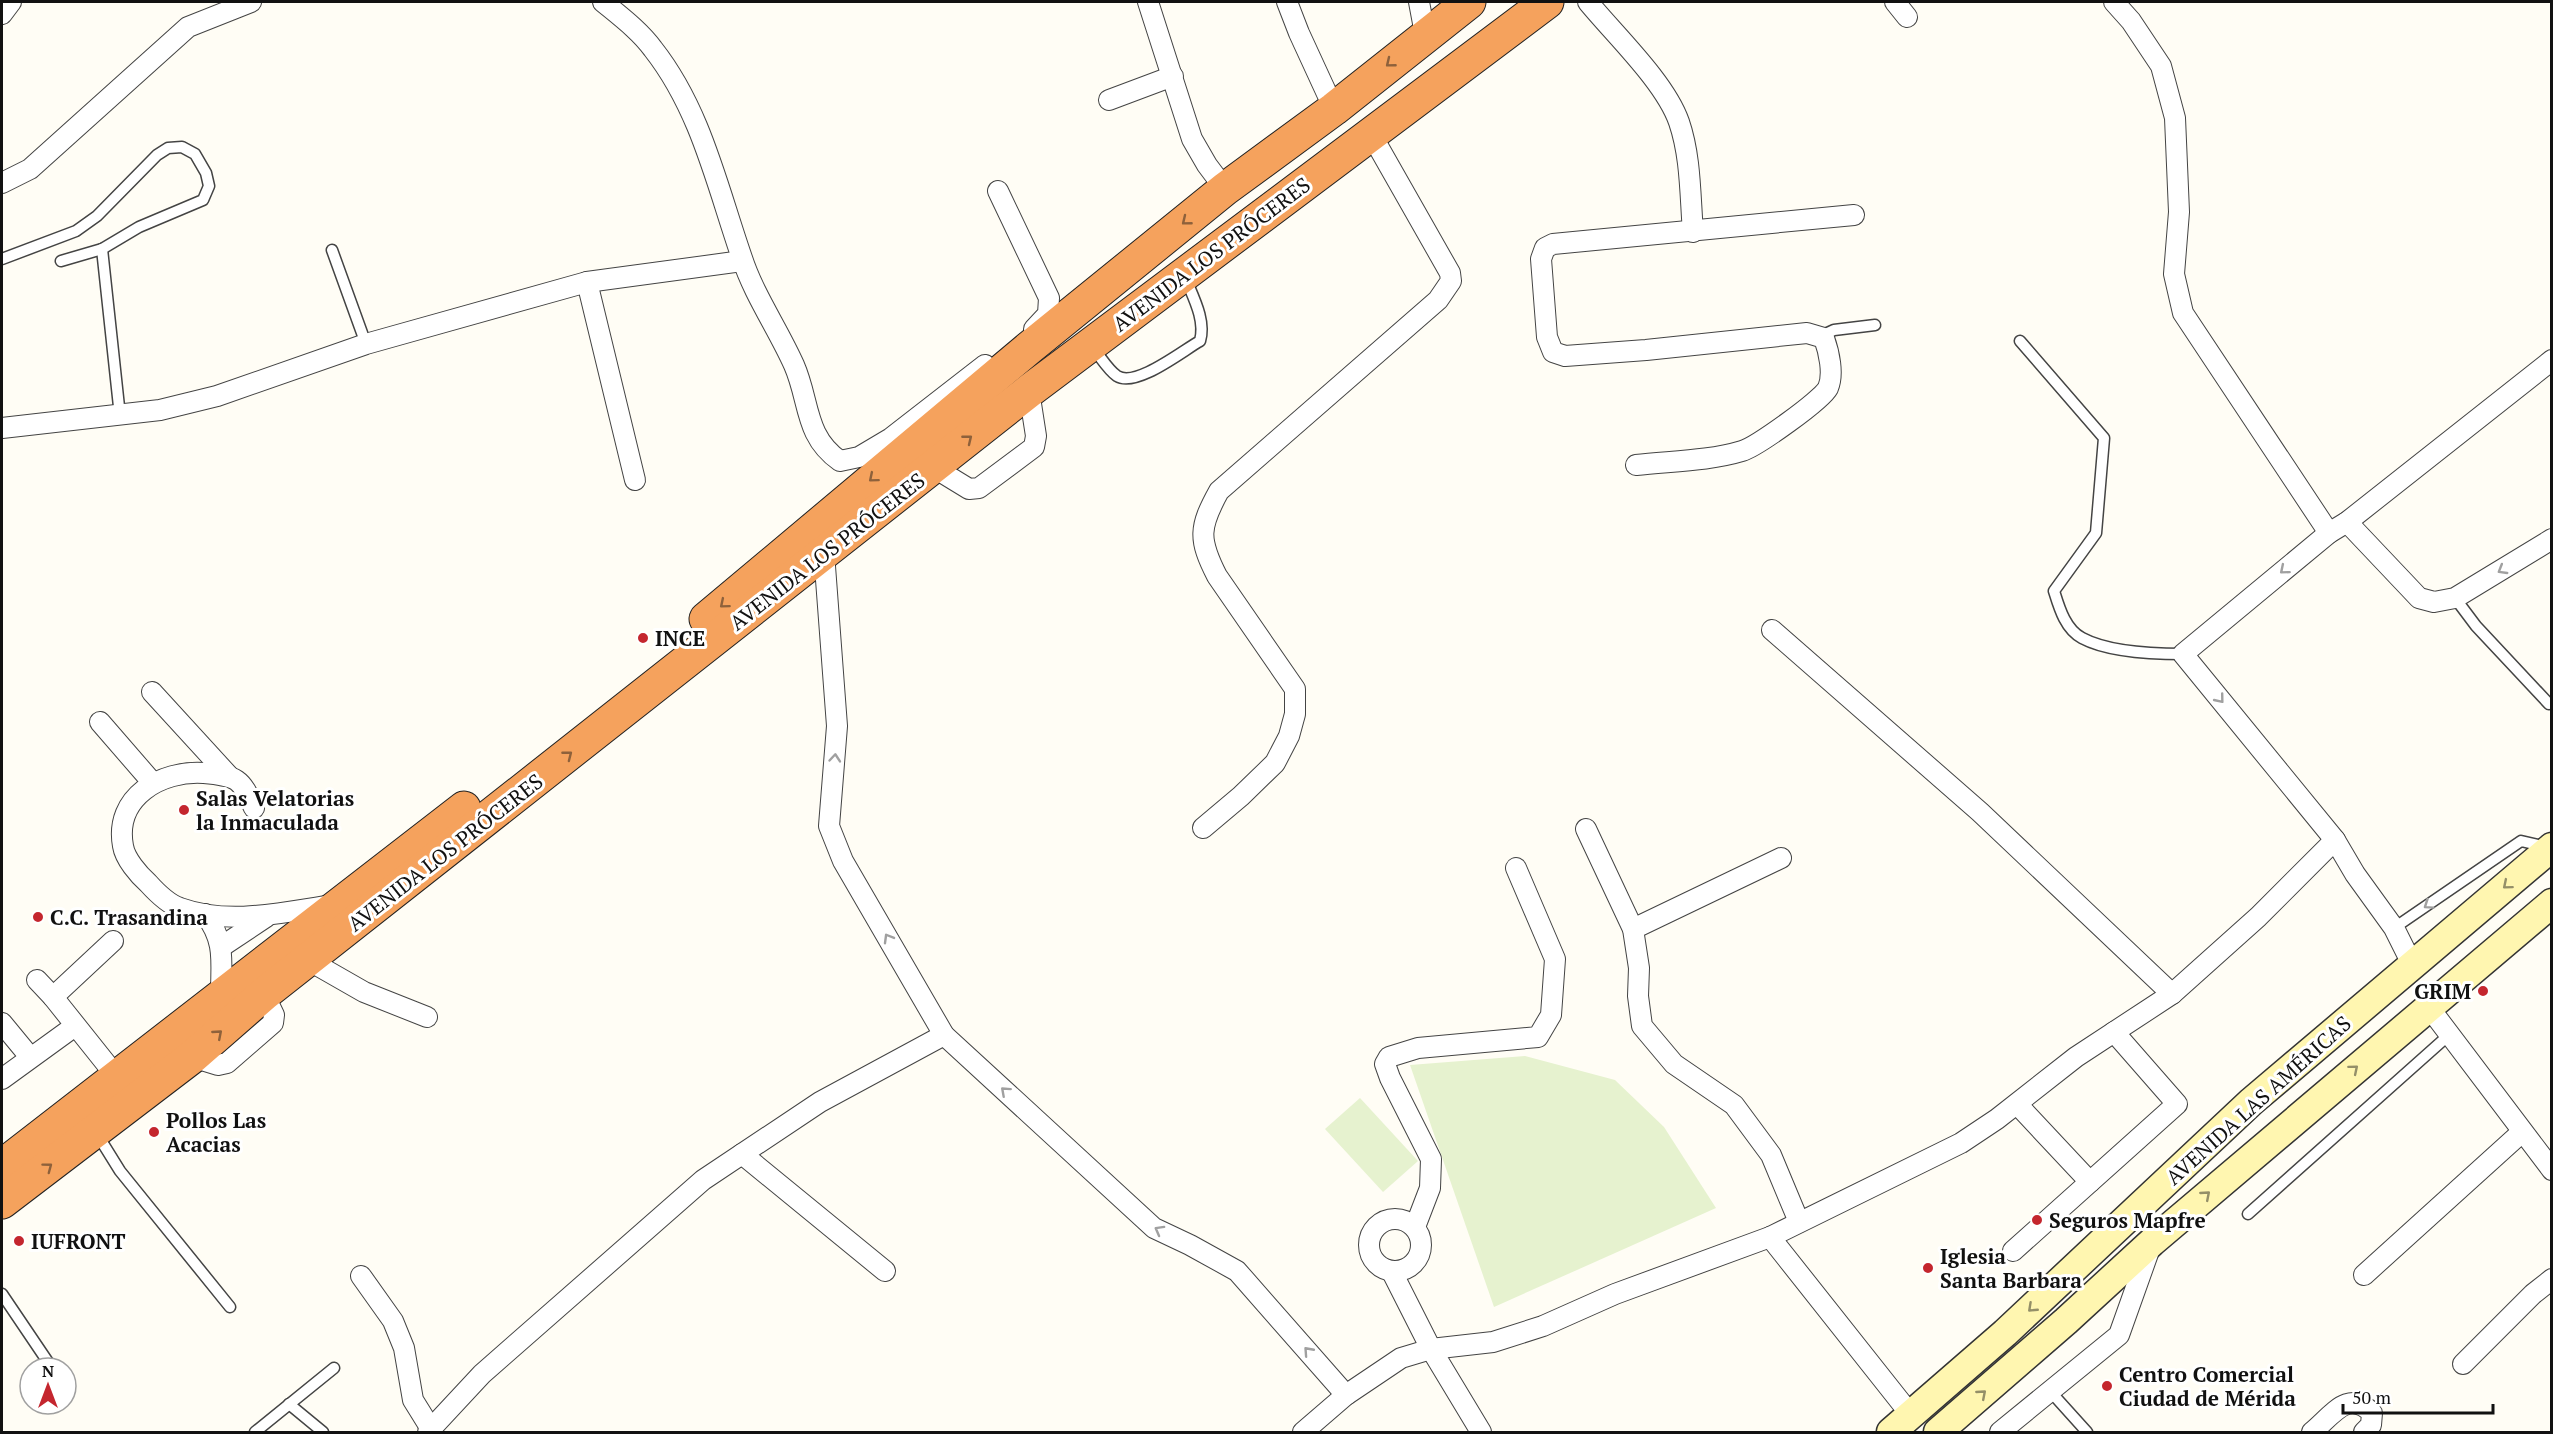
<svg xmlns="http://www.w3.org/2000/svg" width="2553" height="1434" font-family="'PT Serif',serif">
  <rect width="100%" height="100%" fill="#fffdf5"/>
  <g fill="#e6f2cf">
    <polygon points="1525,1056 1615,1080 1664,1127 1716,1208 1494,1307 1410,1065"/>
    <polygon points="1360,1098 1418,1161 1383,1192 1325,1129"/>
  </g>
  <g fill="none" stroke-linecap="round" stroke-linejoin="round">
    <defs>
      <g id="lane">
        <polyline points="102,249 120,416"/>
        <polyline points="332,250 366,344"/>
        <polyline points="2,259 76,231 97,216 157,155 168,148 182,147 195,154 206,173 209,186 203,200 139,227 102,249 61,261"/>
        <polyline points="1821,336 1834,330 1875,325"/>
        <path d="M2020,341L2104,438L2096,533L2054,591C2059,607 2065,629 2082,638C2108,652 2153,654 2183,654"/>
        <path d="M1093,348C1100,356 1108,370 1117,376C1136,388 1182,351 1200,341C1206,320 1193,297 1185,277"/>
        <polyline points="2455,598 2476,626 2549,704"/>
        <polyline points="2394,928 2521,841 2547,847"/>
        <polyline points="97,1134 120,1171 230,1307"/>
        <polyline points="2248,1214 2450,1034"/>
        <polyline points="2,1294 52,1368"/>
        <polyline points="2050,1391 2087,1432"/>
        <polyline points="289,1404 323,1432"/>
        <polyline points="255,1432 334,1368"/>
      </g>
      <g id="street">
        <path d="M603,2C620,16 640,31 653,49C701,110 717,186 742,258C754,295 778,329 794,365C810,401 804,436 840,461L859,457L891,438L985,365"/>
        <polyline points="1148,2 1192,139 1207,165 1225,189"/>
        <polyline points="1287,2 1299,33 1334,109"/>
        <polyline points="1419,2 1425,34"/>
        <path d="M1588,2C1615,35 1665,82 1679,122C1691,157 1690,196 1693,232"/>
        <polyline points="1895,2 1907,17"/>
        <polyline points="2114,2 2131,21 2161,66 2175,118 2179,212 2174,274 2183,313 2329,533"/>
        <polyline points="2,14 11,2"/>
        <polyline points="1109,100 1173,76"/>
        <polyline points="2,183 30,169 188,27 251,2"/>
        <polyline points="998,191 1049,298 1048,314 1034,329"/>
        <polyline points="587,282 635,480"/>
        <polyline points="2,428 160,410 217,396 366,344 587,282 742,261"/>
        <path d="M1636,465C1671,461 1709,461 1742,451C1756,447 1822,400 1828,388C1834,374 1829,352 1824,338L1807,333L1646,350L1565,356L1553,352L1547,337L1541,259L1545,248L1553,244L1854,215"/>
        <polyline points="933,467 969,489 979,488 1034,447 1036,436 1029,391"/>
        <polyline points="2347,522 2419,598 2434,602 2455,598 2552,539"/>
        <polyline points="824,553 837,726 829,826 843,861 944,1035 1154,1228 1190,1245 1237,1271 1346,1395"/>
        <polyline points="1772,630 1980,812 2172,994"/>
        <polyline points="152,692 228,775"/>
        <polyline points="100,722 152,782"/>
        <path d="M254,808C241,778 237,776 204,773C161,770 114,797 123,846C125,859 139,875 148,883C157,893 168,904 180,908C230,926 284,912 334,905"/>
        <path d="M1203,828L1241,796L1275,763L1289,736L1295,714V689L1217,576C1198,539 1199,527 1219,491L1438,300L1451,281L1450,273L1371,134"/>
        <polyline points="1586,829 1633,929 1639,968 1638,996 1642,1026 1674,1064 1734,1105 1771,1155 1799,1222"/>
        <path d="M205,914C226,942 221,961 221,994"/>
        <polyline points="1633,929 1781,858"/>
        <polyline points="221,947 266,917"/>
        <polyline points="308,960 364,992 427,1017"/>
        <polyline points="2413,966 2394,928 2355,874 2335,840 2183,654 2329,533 2347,522 2552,360"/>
        <polyline points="37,980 53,997 116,1076"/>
        <polyline points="53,997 113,941"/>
        <polyline points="2428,1006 2552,1170"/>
        <polyline points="2,1023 30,1057"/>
        <polyline points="192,1057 218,1065 227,1063 273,1023 274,1015 264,994"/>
        <polyline points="2,1079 75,1026"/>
        <polyline points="2017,1104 2090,1182"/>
        <polyline points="742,1154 885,1271"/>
        <circle cx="1395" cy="1245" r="26"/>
        <polyline points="1415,1227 1430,1188 1431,1159 1390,1078 1385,1064 1389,1057 1418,1048 1538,1037 1551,1015 1555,959 1516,868"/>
        <polyline points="1770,1237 1911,1415"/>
        <polyline points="2013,1251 2177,1104 2114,1032"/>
        <polyline points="1392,1272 1431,1349 1481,1432"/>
        <polyline points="2364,1275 2522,1132"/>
        <polyline points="361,1276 393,1321 404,1348 413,1400 431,1429"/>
        <polyline points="2463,1364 2533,1294 2552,1279"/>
        <polyline points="428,1432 482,1374 703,1180 820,1102 944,1035"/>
        <polyline points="1303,1432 1346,1395 1401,1358 1431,1349 1493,1342 1543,1326 1615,1294 1770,1237 1961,1143 1997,1119 2076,1057 2172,994 2258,917 2335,840"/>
        <polyline points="2000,1432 2119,1335 2150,1248"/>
        <path d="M2312,1432C2332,1416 2348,1388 2372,1413L2371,1425L2364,1432"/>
      </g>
      <g id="secondary">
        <polyline points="1891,1432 2005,1333 2251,1102 2552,847"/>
        <polyline points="1938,1432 2066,1321 2152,1242 2552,903"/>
      </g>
      <g id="highway">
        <polyline points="706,619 1029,348 1225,189 1334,109 1469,2"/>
        <polyline points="2,1166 464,808"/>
        <polyline points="2,1202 192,1057 264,994 1029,391 1547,2"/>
      </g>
    </defs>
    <use href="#lane" stroke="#444" stroke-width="13"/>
    <use href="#street" stroke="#444" stroke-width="22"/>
    <use href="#secondary" stroke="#333" stroke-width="31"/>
    <use href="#highway" stroke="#222" stroke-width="35"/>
    <use href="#lane" stroke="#fff" stroke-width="10"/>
    <use href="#street" stroke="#fff" stroke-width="20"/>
    <use href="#secondary" stroke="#fff6b0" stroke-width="28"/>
    <use href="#highway" stroke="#f5a25d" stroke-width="33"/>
  </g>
  <defs><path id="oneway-chevron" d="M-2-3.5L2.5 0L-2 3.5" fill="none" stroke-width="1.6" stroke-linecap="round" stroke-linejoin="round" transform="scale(1.5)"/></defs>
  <g stroke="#8e613b">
    <use href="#oneway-chevron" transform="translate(1390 63) rotate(141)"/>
    <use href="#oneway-chevron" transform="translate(1186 221) rotate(141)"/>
    <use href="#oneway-chevron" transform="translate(968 439) rotate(-39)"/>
    <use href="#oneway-chevron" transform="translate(873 478) rotate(140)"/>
    <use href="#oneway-chevron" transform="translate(724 604) rotate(140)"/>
    <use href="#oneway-chevron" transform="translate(568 755) rotate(-38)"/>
    <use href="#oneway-chevron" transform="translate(218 1034) rotate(-41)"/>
    <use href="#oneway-chevron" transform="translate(48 1167) rotate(-37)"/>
  </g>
  <g stroke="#a0a0a0">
    <use href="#oneway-chevron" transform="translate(2284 570) rotate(140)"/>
    <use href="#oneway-chevron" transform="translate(2502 570) rotate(149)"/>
    <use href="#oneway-chevron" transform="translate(2220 699) rotate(51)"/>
    <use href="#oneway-chevron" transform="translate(835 758) rotate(-85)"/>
    <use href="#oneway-chevron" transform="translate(2428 905) rotate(146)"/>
    <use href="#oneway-chevron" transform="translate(888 938) rotate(-120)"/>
    <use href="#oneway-chevron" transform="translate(1005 1091) rotate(-138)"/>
    <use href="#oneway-chevron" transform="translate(1159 1230) rotate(-151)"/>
    <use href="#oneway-chevron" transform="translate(1308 1351) rotate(-132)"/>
  </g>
  <g stroke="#948f68">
    <use href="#oneway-chevron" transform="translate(2507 885) rotate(140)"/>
    <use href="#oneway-chevron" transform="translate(2354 1069) rotate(-40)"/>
    <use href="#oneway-chevron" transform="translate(2206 1195) rotate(-41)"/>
    <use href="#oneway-chevron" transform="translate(2032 1308) rotate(137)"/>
    <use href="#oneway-chevron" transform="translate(1982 1394) rotate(-41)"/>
  </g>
  <g fill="#c4262e" stroke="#fff" stroke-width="2">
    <circle cx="643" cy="638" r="6"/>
    <circle cx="184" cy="810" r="6"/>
    <circle cx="38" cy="917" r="6"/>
    <circle cx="2483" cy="991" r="6"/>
    <circle cx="154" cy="1132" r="6"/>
    <circle cx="2037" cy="1220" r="6"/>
    <circle cx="19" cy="1241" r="6"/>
    <circle cx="1928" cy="1268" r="6"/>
    <circle cx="2107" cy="1386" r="6"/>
  </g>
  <g text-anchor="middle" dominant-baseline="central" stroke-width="6" stroke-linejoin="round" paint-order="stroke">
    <g font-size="21" fill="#111" stroke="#fff">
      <text transform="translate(1211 254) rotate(-37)">AVENIDA LOS PRÓCERES</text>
      <text transform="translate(827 551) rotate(-38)">AVENIDA LOS PRÓCERES</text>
      <text transform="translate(445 852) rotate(-38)">AVENIDA LOS PRÓCERES</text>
      <text transform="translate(2258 1100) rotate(-42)">AVENIDA LAS AMÉRICAS</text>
    </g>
    <g font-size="21" font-weight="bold" fill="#111" stroke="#fff" text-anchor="start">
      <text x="655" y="638">INCE</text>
      <text x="196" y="798">Salas Velatorias<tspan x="196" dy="24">la Inmaculada</tspan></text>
      <text x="50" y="917">C.C. Trasandina</text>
      <text x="2471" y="991" text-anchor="end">GRIM</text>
      <text x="166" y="1120">Pollos Las<tspan x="166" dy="24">Acacias</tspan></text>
      <text x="2049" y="1220">Seguros Mapfre</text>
      <text x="31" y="1241">IUFRONT</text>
      <text x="1940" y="1256">Iglesia<tspan x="1940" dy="24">Santa Barbara</tspan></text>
      <text x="2119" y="1374">Centro Comercial<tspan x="2119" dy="24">Ciudad de Mérida</tspan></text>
    </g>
  </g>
  <rect width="2553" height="1434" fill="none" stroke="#111111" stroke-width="6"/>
  <g transform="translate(48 1386)"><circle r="28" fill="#ffffff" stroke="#a0a0a0" stroke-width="1.5"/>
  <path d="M0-4.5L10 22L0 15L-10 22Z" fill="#c4262e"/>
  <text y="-9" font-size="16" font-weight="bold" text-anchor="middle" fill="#111111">N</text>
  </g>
  <path d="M2343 1404v9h150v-9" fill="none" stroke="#111111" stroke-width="3"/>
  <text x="2352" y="1404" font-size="18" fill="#111111" stroke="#ffffff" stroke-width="4.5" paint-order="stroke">50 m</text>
</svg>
